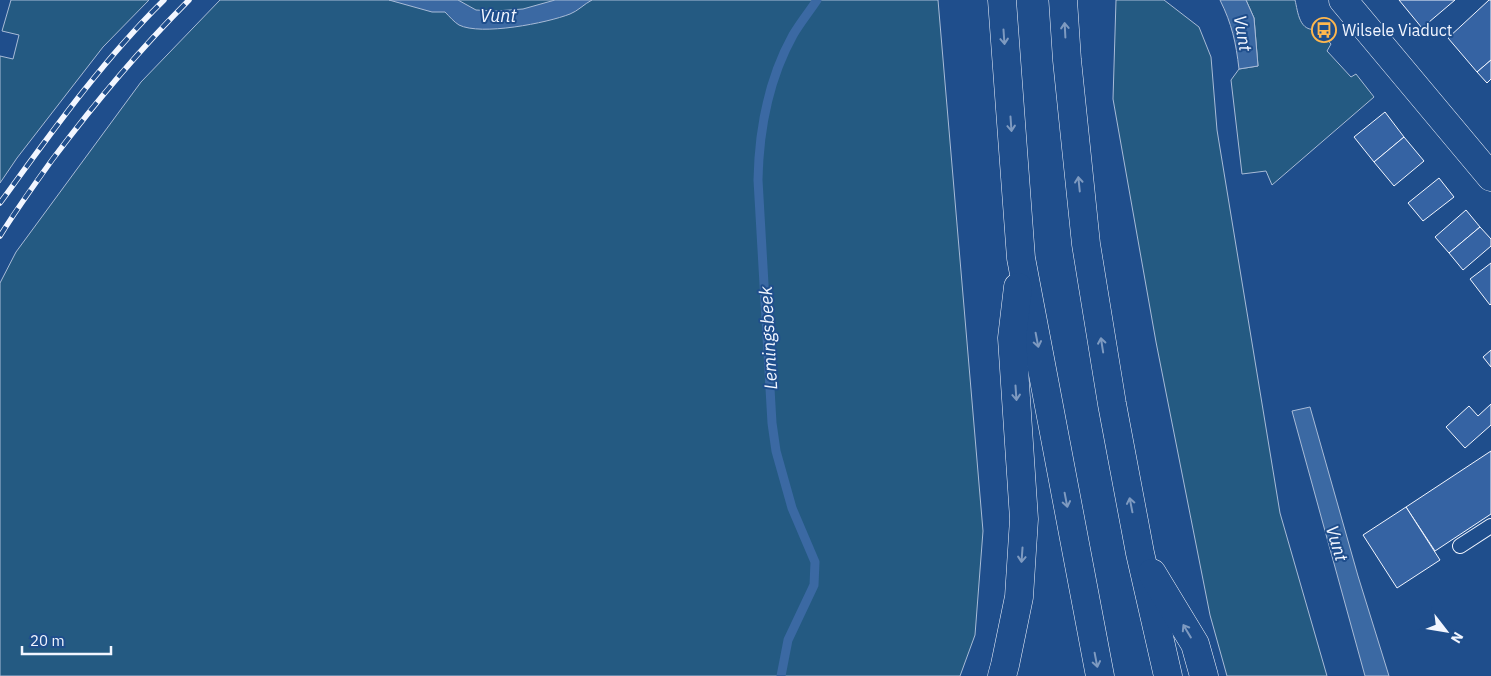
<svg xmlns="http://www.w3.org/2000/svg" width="1491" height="676" font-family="'IBM Plex Sans',sans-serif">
  <rect width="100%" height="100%" fill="#1f4e8c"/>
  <g fill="#245a82" stroke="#a8bbd7">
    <polygon points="11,0 149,0 103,47 17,158 0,183 0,56 13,59 19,35 2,31"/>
    <polygon points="220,0 938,0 983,531 975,635 960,676 0,676 0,283 16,252 141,82"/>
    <polygon points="1116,0 1164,0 1199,27 1211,57 1217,130 1280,513 1327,676 1227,676 1210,615 1156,342 1113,99"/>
    <path d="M1246,0H1295C1298,12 1299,33 1318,29L1331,44L1327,51L1351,77L1356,74L1374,97L1272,185L1266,171L1242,174L1231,80L1239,69L1258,66L1254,18Z"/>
  </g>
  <g fill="#3b69a3" stroke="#a8bbd7">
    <path d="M389,0H458L476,10L496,11L523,9L555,0H592C584,4 578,11 570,14C547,23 481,36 459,25C454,22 449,16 445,12H432Z"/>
    <path d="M1220,0H1246L1254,18L1258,66L1239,69C1236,43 1232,24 1220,0Z"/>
    <polygon points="1310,407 1358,576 1389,676 1365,676 1292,411"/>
  </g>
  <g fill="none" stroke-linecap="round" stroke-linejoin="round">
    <path stroke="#3b69a3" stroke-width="9" d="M781,676L788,640L814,585L815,562L792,508L776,451L772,423L758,180C759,130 768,80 793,35C800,23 809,12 817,0"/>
  </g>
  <g fill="#3563a3" stroke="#f2f6ff">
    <polygon points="1399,0 1455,0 1422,28"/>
    <polygon points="1489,0 1491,0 1491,60 1477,72 1448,38"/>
    <polygon points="1491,60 1491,79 1487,83 1477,72"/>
    <polygon points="1385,112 1404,137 1374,162 1354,137"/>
    <polygon points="1404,137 1424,161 1394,186 1374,162"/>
    <polygon points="1439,178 1454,197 1423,221 1408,203"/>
    <polygon points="1466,210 1480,227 1449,253 1435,237"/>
    <polygon points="1480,227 1491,239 1491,246 1463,270 1449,253"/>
    <polygon points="1491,263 1491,304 1490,305 1470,279"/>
    <polygon points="1491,350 1491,367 1483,357"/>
    <polygon points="1491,404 1491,425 1465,448 1446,427 1469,406 1478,416"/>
    <polygon points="1491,451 1491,514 1435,551 1406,507"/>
    <polygon points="1406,507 1440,560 1397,588 1363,535"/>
  </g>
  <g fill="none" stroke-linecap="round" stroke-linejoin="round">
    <defs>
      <polyline id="service" points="1460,546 1491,526"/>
      <polyline id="primary" points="1343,0 1491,177"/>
      <g id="motorway">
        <polyline points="1002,0 1021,258 1100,676"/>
        <polyline points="1063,0 1067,60 1086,244 1112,404 1140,553 1168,676"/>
        <polyline points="1152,573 1195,644 1204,676"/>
        <polyline points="1002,676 1005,665 1019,597 1024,519 1012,338 1018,287"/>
      </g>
    </defs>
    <use href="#service" stroke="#f2f6ff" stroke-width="16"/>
    <use href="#primary" stroke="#f2f6ff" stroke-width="29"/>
    <use href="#motorway" stroke="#f2f6ff" stroke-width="29"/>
    <use href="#service" stroke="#1f4e8c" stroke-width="14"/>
    <use href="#primary" stroke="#1f4e8c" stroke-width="28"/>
    <use href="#motorway" stroke="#1f4e8c" stroke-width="28"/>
    <defs>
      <g id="rail">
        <path d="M0,203C51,133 102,61 164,0"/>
        <path d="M0,236C16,210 34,185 52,160C94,104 139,50 189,0"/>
      </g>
    </defs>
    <use href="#rail" stroke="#f2f6ff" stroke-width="5.5"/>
    <use href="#rail" stroke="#1f4e8c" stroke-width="4" stroke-dasharray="11" stroke-linecap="butt"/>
  </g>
  <defs><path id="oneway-shaft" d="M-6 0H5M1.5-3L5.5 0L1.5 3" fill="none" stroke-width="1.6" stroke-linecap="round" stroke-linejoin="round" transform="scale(1.25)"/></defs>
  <g stroke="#7e9ac0">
    <use href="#oneway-shaft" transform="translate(1065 30) rotate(-93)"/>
    <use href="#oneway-shaft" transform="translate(1004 37) rotate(86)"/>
    <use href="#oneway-shaft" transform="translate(1011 124) rotate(86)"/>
    <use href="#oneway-shaft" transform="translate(1079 184) rotate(-96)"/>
    <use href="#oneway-shaft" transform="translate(1037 340) rotate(79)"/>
    <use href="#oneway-shaft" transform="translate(1102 345) rotate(-99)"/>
    <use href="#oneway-shaft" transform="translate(1016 393) rotate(86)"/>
    <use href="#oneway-shaft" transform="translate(1066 500) rotate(79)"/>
    <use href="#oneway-shaft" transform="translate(1131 505) rotate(-101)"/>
    <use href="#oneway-shaft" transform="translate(1022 555) rotate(94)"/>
    <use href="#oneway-shaft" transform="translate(1187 631) rotate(-121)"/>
    <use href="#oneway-shaft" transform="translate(1096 660) rotate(79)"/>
  </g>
  <defs>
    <symbol id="bus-ring" viewBox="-11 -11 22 22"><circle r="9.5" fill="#1f4e8c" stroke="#ffb74d" stroke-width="1.5"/><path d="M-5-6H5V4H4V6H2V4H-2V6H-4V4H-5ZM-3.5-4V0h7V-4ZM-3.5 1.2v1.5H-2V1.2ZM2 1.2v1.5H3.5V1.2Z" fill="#ffb74d"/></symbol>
  </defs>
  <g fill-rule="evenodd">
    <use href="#bus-ring" x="1310" y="16" width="28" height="28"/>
  </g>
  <g text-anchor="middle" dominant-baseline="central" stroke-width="4" stroke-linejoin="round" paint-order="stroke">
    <g font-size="16" fill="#f2f6ff" stroke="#1f4e8c" text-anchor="start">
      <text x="1342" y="30">Wilsele Viaduct</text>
    </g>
    <g font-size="18" font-style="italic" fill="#f2f6ff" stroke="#1f4e8c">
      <text x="498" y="15">Vunt</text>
      <text transform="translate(1243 33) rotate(80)">Vunt</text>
      <text transform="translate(768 338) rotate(-93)">Lemingsbeek</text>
      <text transform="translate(1337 543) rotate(73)">Vunt</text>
    </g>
  </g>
  <g transform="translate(1446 631) rotate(121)" stroke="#1f4e8c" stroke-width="4" paint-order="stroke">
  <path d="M0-4L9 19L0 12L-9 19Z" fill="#f2f6ff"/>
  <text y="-8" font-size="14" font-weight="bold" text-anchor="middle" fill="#f2f6ff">N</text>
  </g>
  <path d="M22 646v8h89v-8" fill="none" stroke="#f2f6ff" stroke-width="2.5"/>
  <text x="30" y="646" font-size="15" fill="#f2f6ff" stroke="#1f4e8c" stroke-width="4" paint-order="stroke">20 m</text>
</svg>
